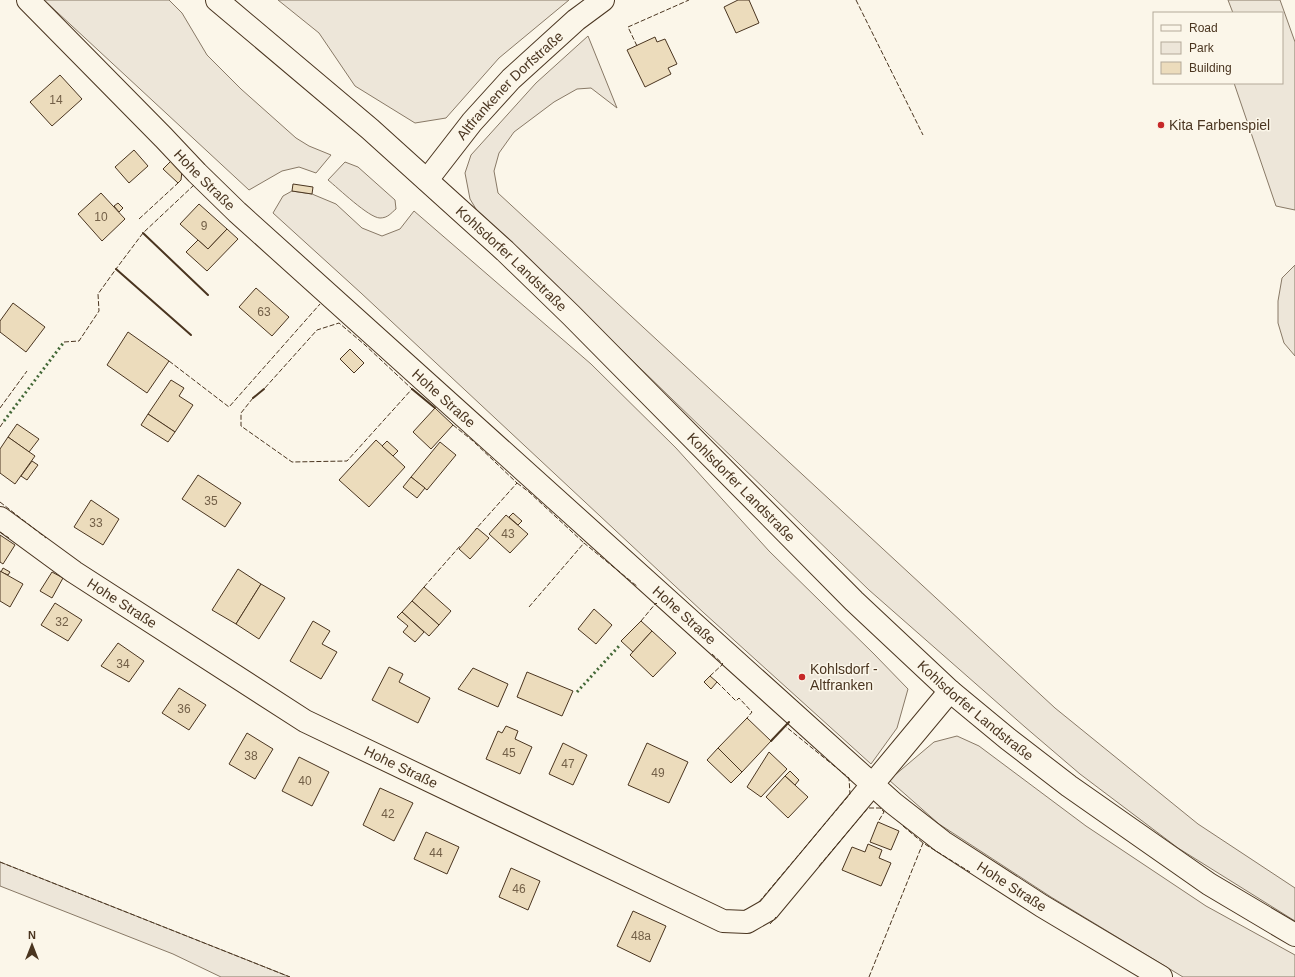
<svg xmlns="http://www.w3.org/2000/svg" width="1295" height="977" font-family="Helvetica,sans-serif">
  <rect width="100%" height="100%" fill="#fbf6e9"/>
  <g fill="#ede6d9" stroke="#887966">
    <polygon points="44,0 169,0 182,13 207,55 241,89 296,138 309,146 331,155 316,173 299,167 282,171 249,190"/>
    <polygon points="278,0 569,0 499,58 446,118 415,123 355,86 319,33"/>
    <polygon points="1228,0 1280,0 1295,42 1295,210 1276,206 1234,83 1282,83 1282,13 1233,13"/>
    <polygon points="588,36 617,108 591,88 577,89 554,102 514,132 499,153 494,171 498,193 1055,708 1198,824 1295,888 1295,921 1178,848 1080,774 1025,727 869,590 476,209 470,199 465,173 471,155 536,83"/>
    <path d="M345,162L358,167L395,200L396,209C391,213 388,218 380,218C369,218 338,188 328,180Z"/>
    <polygon points="292,191 312,194 336,204 362,228 382,236 400,229 414,211 591,364 676,448 769,551 874,654 908,689 897,728 871,764 704,613 361,293 273,213 283,196"/>
    <polygon points="1295,265 1295,356 1284,343 1278,323 1278,301 1282,278"/>
    <polygon points="957,736 979,746 1086,826 1206,906 1295,955 1295,977 1183,977 1051,897 939,824 889,780 934,742"/>
    <polygon points="0,862 290,977 221,977 173,954 0,886"/>
  </g>
  <g fill="#ecdcbc" stroke="#4a3520">
    <polygon points="738,0 749,0 759,23 736,33 724,7"/>
    <polygon points="655,37 657,42 665,39 677,64 668,68 671,74 645,87 627,50"/>
    <polygon points="60,75 82,99 52,126 30,102"/>
    <polygon points="134,150 148,166 129,183 115,167"/>
    <polygon points="172,160 182,171 181,180 178,183 163,169"/>
    <polygon points="293,184 313,187 312,194 292,191"/>
    <polygon points="101,193 125,219 102,241 78,214"/>
    <polygon points="118,203 123,208 119,212 114,206"/>
    <polygon points="199,204 227,229 208,249 180,224"/>
    <polygon points="227,229 238,239 207,271 186,252 198,240 208,249"/>
    <polygon points="256,288 289,317 272,336 239,307"/>
    <polygon points="13,303 45,327 26,352 0,332 0,321"/>
    <polygon points="128,332 169,361 147,393 107,365"/>
    <polygon points="350,349 364,363 354,373 340,359"/>
    <polygon points="171,380 184,388 179,396 193,405 175,432 148,414"/>
    <polygon points="435,408 453,425 431,449 413,432"/>
    <polygon points="148,414 175,432 168,442 141,425"/>
    <polygon points="17,424 39,439 29,452 8,437"/>
    <polygon points="8,437 35,456 15,484 0,473 0,449"/>
    <polygon points="376,440 405,467 369,507 339,480"/>
    <polygon points="387,441 398,451 393,456 382,446"/>
    <polygon points="440,442 456,455 427,490 411,477"/>
    <polygon points="32,461 38,465 27,480 21,476"/>
    <polygon points="198,475 241,503 225,527 182,499"/>
    <polygon points="411,477 425,488 417,498 403,487"/>
    <polygon points="91,500 119,519 103,545 74,527"/>
    <polygon points="513,513 522,521 518,525 509,517"/>
    <polygon points="506,515 528,534 510,553 489,534"/>
    <polygon points="477,528 489,538 470,559 459,549"/>
    <polygon points="0,535 15,545 3,564 0,562"/>
    <polygon points="3,568 10,572 8,575 1,572"/>
    <polygon points="238,569 261,584 236,624 212,610"/>
    <polygon points="0,571 23,584 10,607 0,601"/>
    <polygon points="52,572 63,578 52,598 40,591"/>
    <polygon points="261,584 285,598 259,639 236,624"/>
    <polygon points="424,587 451,611 439,625 412,601"/>
    <polygon points="412,601 439,625 429,636 402,612"/>
    <polygon points="55,603 82,620 68,641 41,625"/>
    <polygon points="594,609 612,625 596,644 578,629"/>
    <polygon points="402,612 424,632 415,642 403,632 408,626 397,617"/>
    <polygon points="313,621 330,631 322,644 337,652 321,679 290,661"/>
    <polygon points="641,621 652,631 633,652 621,641"/>
    <polygon points="652,631 676,653 653,677 630,655"/>
    <polygon points="118,643 144,661 129,682 101,666"/>
    <polygon points="389,667 403,674 399,682 430,698 418,723 372,700"/>
    <polygon points="473,668 508,684 498,707 458,689"/>
    <polygon points="527,672 573,691 562,716 517,697"/>
    <polygon points="710,676 717,682 711,689 704,682"/>
    <polygon points="179,688 206,705 189,730 162,713"/>
    <polygon points="747,718 771,741 742,772 718,748"/>
    <polygon points="506,726 518,731 515,739 532,747 520,774 486,759 498,731 502,733"/>
    <polygon points="247,733 273,749 255,779 229,764"/>
    <polygon points="563,743 587,755 573,785 549,774"/>
    <polygon points="647,743 688,762 669,803 628,785"/>
    <polygon points="718,748 742,772 731,783 707,760"/>
    <polygon points="769,752 787,769 761,797 747,787"/>
    <polygon points="299,757 329,772 312,806 282,791"/>
    <polygon points="790,771 799,780 795,785 785,776"/>
    <polygon points="785,776 808,797 788,818 766,797"/>
    <polygon points="380,788 413,803 394,841 363,825"/>
    <polygon points="878,822 899,831 891,850 870,842"/>
    <polygon points="426,832 459,847 447,874 414,859"/>
    <polygon points="868,844 882,850 879,858 891,863 881,886 842,870 852,847 865,852"/>
    <polygon points="511,868 540,881 528,910 499,897"/>
    <polygon points="633,911 666,926 650,962 617,946"/>
  </g>
  <g fill="none" stroke-linecap="round" stroke-linejoin="round">
    <defs>
      <g id="street">
        <path id="s1" d="M28,0L164,138L197,173L237,212L893,803L943,842L1042,906L1161,977"/>
        <path id="s2" d="M427,180L472,122L511,79L576,20L603,0"/>
        <path id="s3" d="M0,518L74,572L305,721L723,921L747,922L768,910L950,691"/>
      </g>
      <g id="secondary">
        <path id="s4" d="M217,0L370,129L505,251L571,315L854,601L950,691L1008,739L1069,786L1209,884L1295,935"/>
      </g>
    </defs>
    <use href="#street" stroke="#4a3520" stroke-width="24"/>
    <use href="#secondary" stroke="#4a3520" stroke-width="24"/>
    <use href="#street" stroke="#fbf6e9" stroke-width="22"/>
    <use href="#secondary" stroke="#fbf6e9" stroke-width="22"/>
    <g stroke="#436837" stroke-width="3" stroke-dasharray="2 3" stroke-linecap="butt">
      <polyline points="4,421 64,342"/>
      <polyline points="577,692 619,646"/>
    </g>
    <g stroke="#4a3520" stroke-width="1" stroke-dasharray="5 2" stroke-linecap="butt">
      <polyline points="856,0 923,135"/>
      <polyline points="637,46 628,27 689,0"/>
      <polyline points="139,219 178,183"/>
      <polyline points="191,335 116,269 143,233 194,185"/>
      <polyline points="64,342 79,341 99,311 98,294 116,269"/>
      <polyline points="169,361 229,407 320,304"/>
      <polyline points="253,398 241,413 241,426 292,462 347,461 412,389 365,345 339,323 317,330 264,389"/>
      <polyline points="0,408 27,371"/>
      <polyline points="453,425 473,441 517,483 475,530"/>
      <polyline points="0,427 4,421"/>
      <polyline points="517,483 529,492 584,543"/>
      <polyline points="0,502 46,538"/>
      <polyline points="0,532 9,538"/>
      <polyline points="424,587 460,546"/>
      <polyline points="529,607 584,543 638,587"/>
      <polyline points="641,621 656,603 657,604"/>
      <polyline points="710,676 723,664 712,654"/>
      <polyline points="717,682 736,701 739,698 752,712 747,718"/>
      <polyline points="903,826 923,843"/>
      <polyline points="0,862 290,977"/>
      <polyline points="819,866 868,808 880,808 884,812 878,822"/>
      <polyline points="759,902 850,794 849,778 785,726"/>
      <polyline points="770,924 776,917"/>
      <polyline points="869,977 923,843 970,872"/>
    </g>
    <g stroke="#4a3520" stroke-width="2">
      <polyline points="143,233 208,295"/>
      <polyline points="116,269 191,335"/>
      <polyline points="412,389 435,408"/>
      <polyline points="253,398 264,389"/>
      <polyline points="771,741 789,722"/>
    </g>
  </g>
  <g fill="#c62828" stroke="#fbf6e9" stroke-width="1.5">
    <circle cx="1161" cy="125" r="4"/>
    <circle cx="802" cy="677" r="4"/>
  </g>
  <g text-anchor="middle" dominant-baseline="central" stroke-width="3" stroke-linejoin="round" paint-order="stroke">
    <g font-size="12" fill="#725f47">
      <text x="56" y="100">14</text>
      <text x="101" y="217">10</text>
      <text x="204" y="226">9</text>
      <text x="264" y="312">63</text>
      <text x="211" y="501">35</text>
      <text x="96" y="523">33</text>
      <text x="508" y="534">43</text>
      <text x="62" y="622">32</text>
      <text x="123" y="664">34</text>
      <text x="184" y="709">36</text>
      <text x="509" y="753">45</text>
      <text x="251" y="756">38</text>
      <text x="568" y="764">47</text>
      <text x="658" y="773">49</text>
      <text x="305" y="781">40</text>
      <text x="388" y="814">42</text>
      <text x="436" y="853">44</text>
      <text x="519" y="889">46</text>
      <text x="641" y="936">48a</text>
    </g>
    <g font-size="14" fill="#4a3520" stroke="#fbf6e9">
      <text stroke="none"><textPath href="#s2" startOffset="126">Altfrankener Dorfstraße</textPath></text>
      <text stroke="none"><textPath href="#s1" startOffset="252">Hohe Straße</textPath></text>
      <text stroke="none"><textPath href="#s4" startOffset="392">Kohlsdorfer Landstraße</textPath></text>
      <text stroke="none"><textPath href="#s1" startOffset="576">Hohe Straße</textPath></text>
      <text stroke="none"><textPath href="#s4" startOffset="716">Kohlsdorfer Landstraße</textPath></text>
      <text stroke="none"><textPath href="#s3" startOffset="149">Hohe Straße</textPath></text>
      <text stroke="none"><textPath href="#s1" startOffset="900">Hohe Straße</textPath></text>
      <text stroke="none"><textPath href="#s4" startOffset="1040">Kohlsdorfer Landstraße</textPath></text>
      <text stroke="none"><textPath href="#s3" startOffset="473">Hohe Straße</textPath></text>
      <text stroke="none"><textPath href="#s1" startOffset="1326">Hohe Straße</textPath></text>
    </g>
    <g font-size="14" fill="#4a3520" stroke="#fbf6e9" text-anchor="start">
      <text x="1169" y="125">Kita Farbenspiel</text>
      <text x="810" y="669">Kohlsdorf -<tspan x="810" dy="16">Altfranken</tspan></text>
    </g>
  </g>
  <rect x="1153" y="12" width="130" height="72" fill="#fbf6e9" stroke="#b4a999"/>
  <rect x="1161" y="25" width="20" height="6" fill="#fbf6e9" stroke="#b4a999"/>
  <text x="1189" y="32" font-size="12" fill="#4a3520">Road</text>
  <rect x="1161" y="42" width="20" height="12" fill="#ede6d9" stroke="#b4a999"/>
  <text x="1189" y="52" font-size="12" fill="#4a3520">Park</text>
  <rect x="1161" y="62" width="20" height="12" fill="#ecdcbc" stroke="#b4a999"/>
  <text x="1189" y="72" font-size="12" fill="#4a3520">Building</text>
  <g transform="translate(32 945)" stroke="#fbf6e9" stroke-width="3" paint-order="stroke">
  <path d="M0-3L7 15L0 10L-7 15Z" fill="#4a3520"/>
  <text y="-6" font-size="11" font-weight="bold" text-anchor="middle" fill="#4a3520">N</text>
  </g>
</svg>
